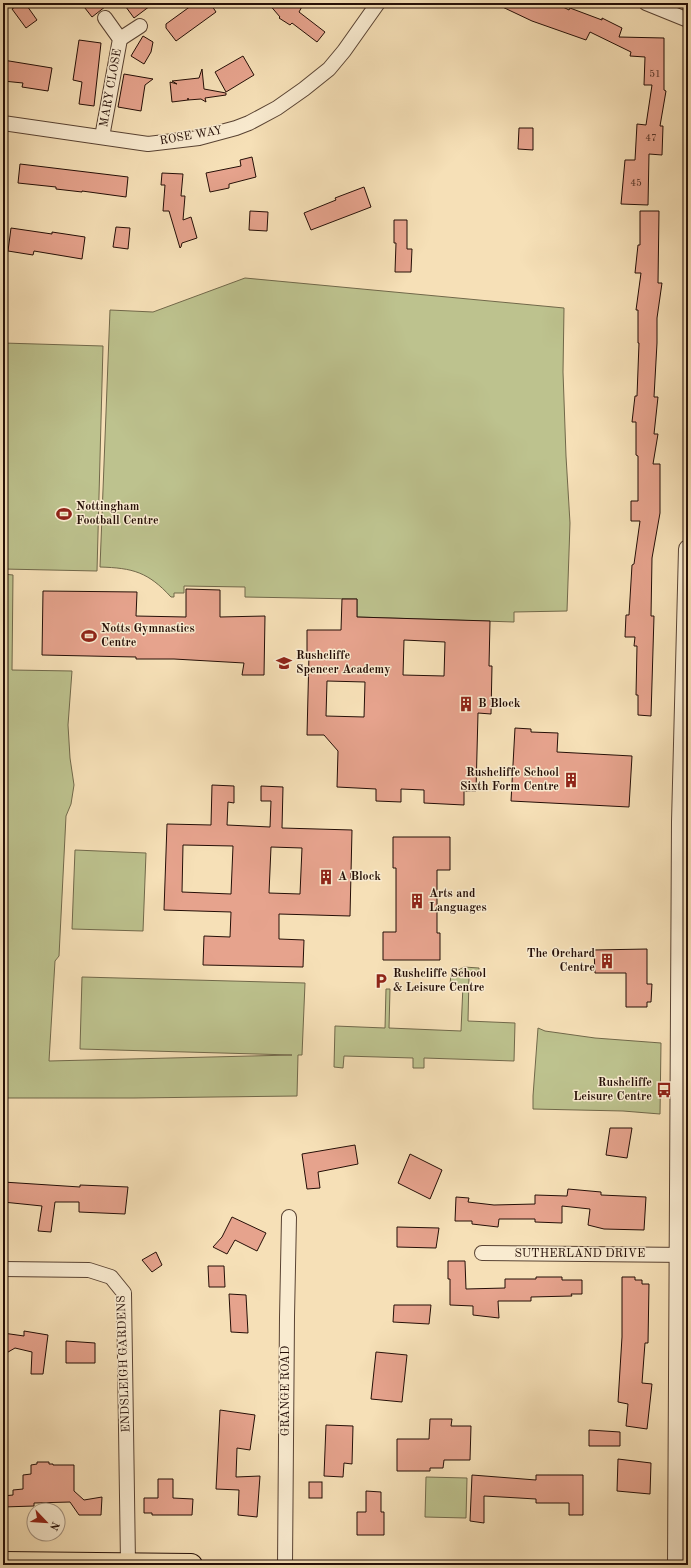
<svg xmlns="http://www.w3.org/2000/svg" width="691" height="1568" font-family="'Old Standard TT',serif">
  <rect width="100%" height="100%" fill="#f6e0b7"/>
  <filter id="stains"><feTurbulence type="fractalNoise" baseFrequency=".005" numOctaves="4"/><feColorMatrix values="0 0 0 0 .2 0 0 0 0 .09 0 0 0 0 .02 0 0 0 .5 -.17"/></filter>
  <radialGradient id="worn" r=".72"><stop offset=".6" stop-color="#630" stop-opacity="0"/><stop offset="1" stop-color="#630" stop-opacity=".3"/></radialGradient>
  <g fill="#bdc28e" stroke="#71684a">
    <path d="M245,278L564,308L563,372L566,456L570,523L567,611L514,612V622L357,617V599L245,597V587L184,586V593H174V597H171C148,572 133,568 100,567L110,310L153,312Z"/>
    <polygon points="3,343 103,346 97,571 3,569"/>
    <polygon points="3,574 13,575 12,670 72,671 68,725 70,758 74,785 71,804 66,816 59,956 55,961 49,1061 292,1055 80,1049 82,977 305,983 302,1055 298,1055 297,1096 134,1098 3,1098"/>
    <polygon points="75,850 146,853 143,931 72,929"/>
    <polygon points="464,967 479,968 479,977 469,977 468,1021 515,1023 514,1061 424,1058 424,1068 413,1068 413,1058 344,1056 343,1068 334,1067 335,1026 385,1028 386,989 390,989 389,1028 461,1031 463,985 450,985 451,974"/>
    <polygon points="538,1028 545,1031 595,1038 661,1043 660,1114 623,1111 533,1109 533,1096"/>
    <polygon points="426,1477 467,1478 466,1518 425,1517"/>
  </g>
  <g fill="#e6a38d" stroke="#250f07" fill-rule="evenodd">
    <polygon points="21,3 25,3 37,20 26,28 12,9"/>
    <polygon points="81,3 110,3 92,17"/>
    <polygon points="123,3 154,3 134,18"/>
    <polygon points="195,3 210,3 216,12 176,41 166,28 166,24"/>
    <polygon points="268,3 304,3 299,12 325,32 317,42 292,23 290,25 279,18 280,17"/>
    <polygon points="494,3 555,3 569,10 570,8 602,20 602,18 622,28 619,37 664,38 664,90 666,91 660,126 663,126 662,155 649,154 648,205 621,204 625,160 635,160 637,124 646,125 652,85 644,85 645,57 630,56 631,52 590,32 586,40 532,21"/>
    <polygon points="143,36 153,42 151,52 144,64 131,56"/>
    <polygon points="79,40 101,43 94,106 79,104 82,82 73,80"/>
    <polygon points="243,56 254,75 226,92 215,72"/>
    <polygon points="3,60 52,68 48,91 22,87 23,83 3,81"/>
    <polygon points="202,69 204,89 226,93 226,95 205,98 206,102 201,99 188,100 188,98 188,100 172,102 170,82 177,84 172,81 199,78"/>
    <polygon points="124,74 153,79 145,85 141,111 118,107"/>
    <polygon points="519,128 533,128 533,150 518,149"/>
    <polygon points="252,157 256,177 229,184 229,188 210,192 206,173 241,166 240,160"/>
    <polygon points="20,164 128,177 126,197 82,191 82,192 56,189 56,187 18,183"/>
    <polygon points="162,173 183,174 181,196 185,196 183,220 191,217 197,238 182,243 181,247 180,248 169,211 163,211 165,185 161,185"/>
    <polygon points="364,187 371,207 311,230 304,213 336,200 335,198"/>
    <polygon points="250,211 268,212 267,231 249,230"/>
    <polygon points="640,211 659,211 658,283 662,283 657,318 657,343 654,397 658,397 654,434 658,434 653,464 660,464 660,513 652,558 651,616 654,616 651,716 638,715 638,695 636,695 637,646 634,646 635,637 625,637 626,615 629,615 632,565 634,564 640,521 631,521 631,501 638,501 638,456 636,455 636,422 632,422 635,396 637,396 639,343 638,343 638,310 636,310 641,273 635,273 638,245 640,245"/>
    <polygon points="394,220 407,220 407,249 412,249 411,272 395,272 396,243 394,243"/>
    <polygon points="116,227 130,228 128,249 113,247"/>
    <polygon points="11,228 52,234 52,232 85,237 82,259 34,251 33,255 8,251"/>
    <polygon points="186,589 220,590 220,617 265,616 264,675 242,675 244,663 174,659 136,659 136,657 42,655 43,591 137,592 136,616 186,617"/>
    <path d="M342,599H357V617L490,621L489,666H492L491,714L478,713L476,791H464V805L424,803V790L401,789V802L376,801V789L337,787L338,751L324,735H307L309,654H307V630H341ZM404,640L445,642L444,676L403,675ZM327,681L365,682L364,717L326,716Z"/>
    <polygon points="515,728 531,729 531,732 558,733 557,752 632,756 629,807 511,801"/>
    <path d="M212,785L234,786V803L228,802L227,825L270,827L271,801H261V786L283,787L282,828L352,830L350,916L279,914V939L304,940L303,967L203,965L204,936L230,937L231,912L164,910L167,824L211,825ZM183,845L233,846L231,894L182,892ZM271,847L302,848L300,894L269,893Z"/>
    <polygon points="393,837 450,837 450,870 437,870 437,933 440,933 440,960 383,960 383,932 396,932 396,868 393,868"/>
    <polygon points="647,949 647,984 652,984 651,1002 647,1002 647,1007 626,1007 626,973 595,973 594,950"/>
    <polygon points="610,1128 632,1128 627,1158 606,1155"/>
    <polygon points="355,1145 358,1164 318,1172 320,1188 307,1189 302,1154"/>
    <polygon points="410,1154 442,1170 430,1199 398,1183"/>
    <polygon points="3,1182 80,1187 80,1185 128,1187 125,1214 79,1212 79,1202 55,1202 51,1232 38,1231 42,1206 3,1202"/>
    <polygon points="568,1189 601,1192 601,1195 646,1197 644,1230 604,1229 588,1225 590,1209 562,1206 562,1223 535,1222 535,1219 499,1219 498,1227 472,1224 472,1221 455,1221 456,1197 469,1198 468,1202 494,1205 535,1204 535,1195 567,1196"/>
    <polygon points="232,1217 266,1233 257,1251 235,1240 227,1254 213,1247 222,1237"/>
    <polygon points="397,1227 439,1228 436,1248 397,1247"/>
    <polygon points="156,1252 162,1265 152,1272 142,1260"/>
    <polygon points="448,1261 465,1261 466,1289 505,1288 505,1279 536,1279 536,1277 562,1277 562,1280 582,1280 582,1294 571,1294 572,1296 531,1297 531,1301 498,1301 499,1318 473,1315 473,1306 450,1305 450,1279 448,1279"/>
    <polygon points="208,1266 224,1266 225,1287 209,1287"/>
    <polygon points="622,1277 635,1277 635,1280 642,1280 642,1284 649,1284 648,1343 645,1343 642,1383 652,1384 647,1429 626,1426 628,1404 618,1402 622,1337"/>
    <polygon points="229,1294 246,1295 248,1333 231,1332"/>
    <polygon points="394,1305 431,1305 429,1324 393,1322"/>
    <polygon points="24,1331 48,1335 43,1374 31,1374 32,1352 15,1348 3,1355 3,1333 24,1336"/>
    <polygon points="66,1341 95,1343 95,1363 66,1363"/>
    <polygon points="376,1352 407,1355 402,1402 371,1399"/>
    <polygon points="220,1410 255,1415 250,1450 237,1448 236,1477 260,1476 257,1517 238,1515 239,1490 216,1489"/>
    <polygon points="430,1419 452,1419 451,1426 471,1426 470,1460 444,1460 443,1468 430,1468 430,1471 397,1471 397,1439 429,1439"/>
    <polygon points="326,1425 353,1426 352,1464 344,1463 343,1477 324,1476"/>
    <polygon points="589,1430 620,1432 620,1446 589,1446"/>
    <polygon points="618,1459 651,1463 650,1494 617,1491"/>
    <polygon points="37,1462 49,1462 49,1464 53,1464 53,1465 74,1465 74,1491 84,1500 102,1497 101,1515 79,1515 70,1502 34,1503 34,1506 3,1507 3,1496 13,1495 13,1490 23,1489 23,1475 31,1474 31,1465 37,1464"/>
    <polygon points="472,1475 536,1480 536,1475 583,1475 583,1515 569,1515 569,1503 536,1503 536,1499 484,1496 484,1523 470,1521"/>
    <polygon points="158,1479 173,1479 173,1498 193,1499 192,1515 152,1515 152,1513 144,1513 144,1498 158,1498"/>
    <rect x="309" y="1482" width="13" height="16"/>
    <polygon points="366,1491 381,1492 381,1512 384,1512 384,1535 357,1535 357,1512 366,1512"/>
  </g>
  <g fill="none" stroke-linecap="round" stroke-linejoin="round">
    <defs>
      <g id="minor">
        <polyline points="646,3 688,20"/>
        <polyline points="120,39 140,26"/>
        <polyline points="3,123 148,144 199,138 236,128 249,123 277,108 304,89 329,69 344,51 378,3"/>
        <polyline points="102,137 120,39 105,18"/>
        <polyline points="482,1253 688,1255"/>
        <polyline points="3,1269 89,1270 111,1277 124,1293 128,1563"/>
        <polyline points="285,1565 287,1317 289,1217"/>
      </g>
      <polyline id="tertiary" points="677,1565 681,822 688,549"/>
      <polyline id="primary" points="3,1563 191,1565"/>
    </defs>
    <use href="#minor" stroke="#594333" stroke-width="16"/>
    <use href="#tertiary" stroke="#594333" stroke-width="20"/>
    <use href="#primary" stroke="#250f07" stroke-width="24"/>
    <use href="#minor" stroke="#f9ebd0" stroke-width="14"/>
    <use href="#tertiary" stroke="#f9ebd0" stroke-width="18"/>
    <use href="#primary" stroke="#f6e0b7" stroke-width="22"/>
  </g>
  <defs>
    <symbol id="stadium-bare" viewBox="-9 -9 18 18"><path d="M0-5a6.5 5 0 1 0 0 10a6.5 5 0 1 0 0-10ZM-3.5-1.8h7v3.6h-7Z" fill="#8f2418" stroke="#f9ebd0" stroke-width="2.5" paint-order="stroke"/></symbol>
    <symbol id="school-bare" viewBox="-9 -9 18 18"><path d="M0-5L7-2L0 1L-7-2ZM-4 1L0 2.5L4 1V4Q0 6-4 4Z" fill="#8f2418" stroke="#f9ebd0" stroke-width="2.5" paint-order="stroke"/></symbol>
    <symbol id="building-bare" viewBox="-9 -9 18 18"><path d="M-4-6H4V6H1V3H-1V6H-4ZM-2.5-4.3h1.7v1.8h-1.7ZM.8-4.3h1.7v1.8H.8ZM-2.5-1h1.7V.8h-1.7ZM.8-1h1.7V.8H.8Z" fill="#8f2418" stroke="#f9ebd0" stroke-width="2.5" paint-order="stroke"/></symbol>
    <symbol id="parking-bare" viewBox="-9 -9 18 18"><path d="M-3.5-5.5H1a3.5 3.5 0 0 1 0 7H-1V5.5H-3.5ZM-1-3.4V-.6H.8a1.4 1.4 0 0 0 0-2.8Z" fill="#8f2418" stroke="#f9ebd0" stroke-width="2.5" paint-order="stroke"/></symbol>
    <symbol id="bus-bare" viewBox="-9 -9 18 18"><path d="M-5-6H5V4H4V6H2V4H-2V6H-4V4H-5ZM-3.5-4V0h7V-4ZM-3.5 1.2v1.5H-2V1.2ZM2 1.2v1.5H3.5V1.2Z" fill="#8f2418" stroke="#f9ebd0" stroke-width="2.5" paint-order="stroke"/></symbol>
  </defs>
  <g fill-rule="evenodd">
    <use href="#stadium-bare" x="53" y="503" width="22" height="22"/>
    <use href="#stadium-bare" x="78" y="625" width="22" height="22"/>
    <use href="#school-bare" x="273" y="652" width="22" height="22"/>
    <use href="#building-bare" x="455" y="693" width="22" height="22"/>
    <use href="#building-bare" x="560" y="769" width="22" height="22"/>
    <use href="#building-bare" x="315" y="866" width="22" height="22"/>
    <use href="#building-bare" x="406" y="890" width="22" height="22"/>
    <use href="#building-bare" x="596" y="950" width="22" height="22"/>
    <use href="#parking-bare" x="370" y="970" width="22" height="22"/>
    <use href="#bus-bare" x="653" y="1079" width="22" height="22"/>
  </g>
  <g text-anchor="middle" dominant-baseline="central" stroke-width="3" stroke-linejoin="round" paint-order="stroke">
    <g font-size="10" fill="#553428">
      <text x="655" y="74">51</text>
      <text x="651" y="138">47</text>
      <text x="636" y="183">45</text>
    </g>
    <g font-size="12" fill="#250f07" stroke="#f9ebd0">
      <text transform="translate(111 88) rotate(-80)">MARY CLOSE</text>
      <text transform="translate(191 136) rotate(-10)">ROSE WAY</text>
      <text x="580" y="1254">SUTHERLAND DRIVE</text>
      <text transform="translate(124 1364) rotate(-92)">ENDSLEIGH GARDENS</text>
      <text transform="translate(286 1391) rotate(-90)">GRANGE ROAD</text>
    </g>
    <g font-size="12" font-weight="bold" fill="#250f07" stroke="#f9ebd0" text-anchor="start">
      <text x="76" y="507">Nottingham<tspan x="76" dy="14">Football Centre</tspan></text>
      <text x="101" y="629">Notts Gymnastics<tspan x="101" dy="14">Centre</tspan></text>
      <text x="296" y="656">Rushcliffe<tspan x="296" dy="14">Spencer Academy</tspan></text>
      <text x="478" y="704">B Block</text>
      <text x="559" y="773" text-anchor="end">Rushcliffe School<tspan x="559" dy="14">Sixth Form Centre</tspan></text>
      <text x="338" y="877">A Block</text>
      <text x="429" y="894">Arts and<tspan x="429" dy="14">Languages</tspan></text>
      <text x="595" y="954" text-anchor="end">The Orchard<tspan x="595" dy="14">Centre</tspan></text>
      <text x="393" y="974">Rushcliffe School<tspan x="393" dy="14">&amp; Leisure Centre</tspan></text>
      <text x="652" y="1083" text-anchor="end">Rushcliffe<tspan x="652" dy="14">Leisure Centre</tspan></text>
    </g>
  </g>
  <rect width="691" height="1568" fill="none" stroke="#f6e0b7" stroke-width="16"/>
  <rect x="4" y="4" width="683" height="1560" fill="none" stroke="#250f07" stroke-width="2"/>
  <rect x="8" y="8" width="675" height="1552" fill="none" stroke="#250f07"/>
  <g transform="translate(46 1522) rotate(115)"><circle r="19" fill="#f9ebd0" stroke="#a49380"/>
  <path d="M0-3L7 15L0 10L-7 15Z" fill="#8f2418"/>
  <text y="-6" font-size="11" font-weight="bold" text-anchor="middle" fill="#250f07">N</text>
  </g>
  <rect width="100%" height="100%" filter="url(#stains)"/>
  <rect width="100%" height="100%" fill="url(#worn)"/>
</svg>
